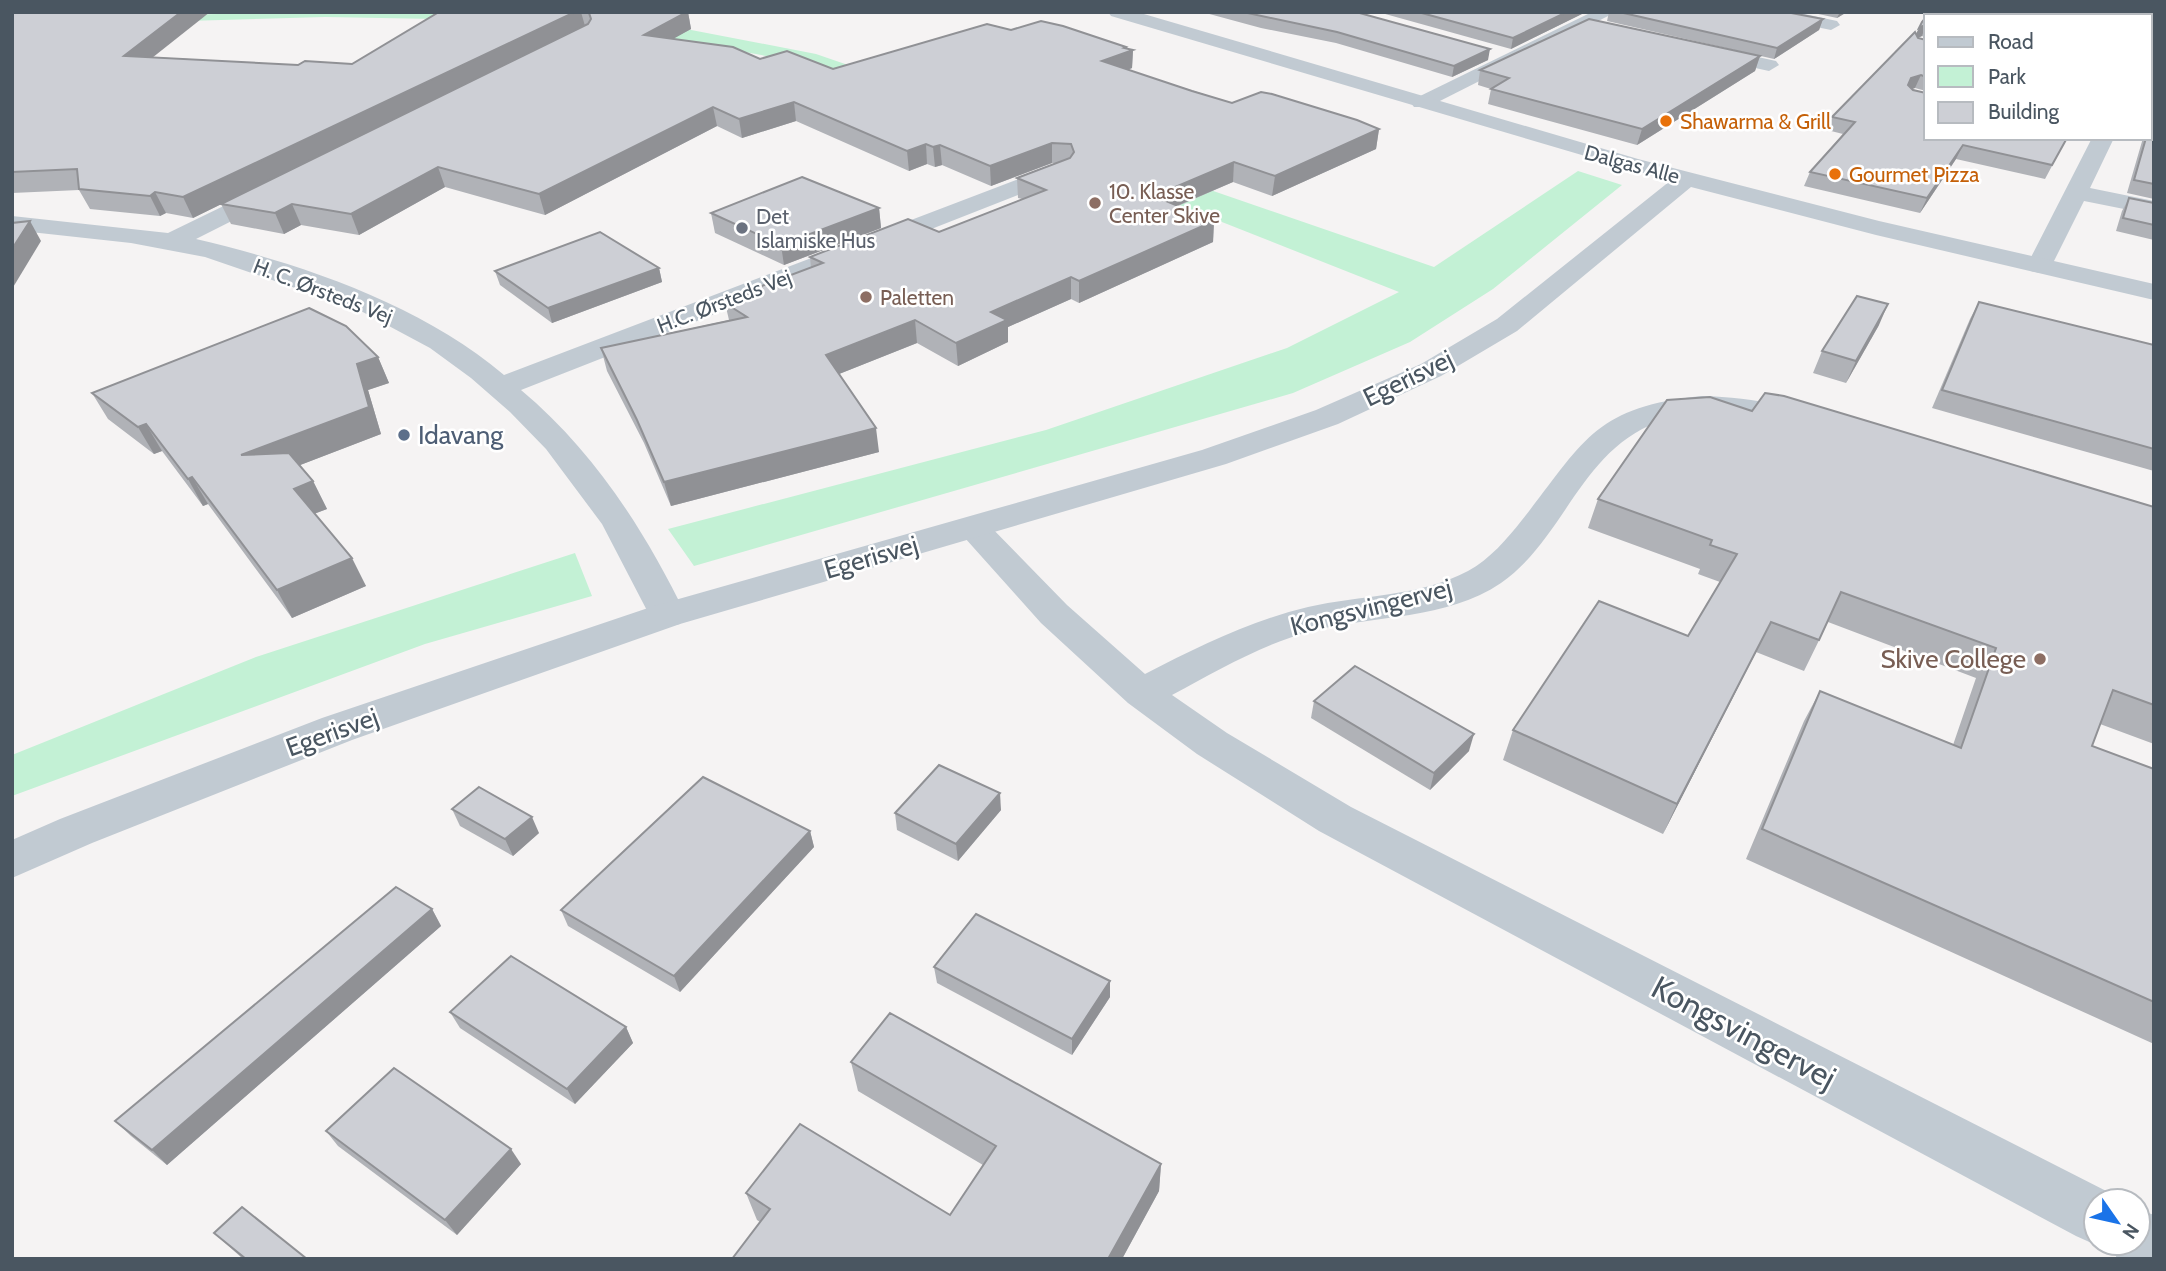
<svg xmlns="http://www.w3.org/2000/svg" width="2166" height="1271" font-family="Cabin,sans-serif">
  <rect width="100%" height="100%" fill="#f5f3f3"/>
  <g fill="#c3f1d5">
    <polygon points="12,12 140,16 298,12 517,12 660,24 816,54 1434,267 1578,171 1622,185 1493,289 1410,342 1293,393 694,566 668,529 1046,430 1287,348 1399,292 870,83 777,58 690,42 493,20 325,17 12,26"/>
    <polygon points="575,553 592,596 425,644 12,796 12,755 256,657"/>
  </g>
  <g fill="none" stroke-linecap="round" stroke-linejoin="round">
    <g fill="#c1cad2" fill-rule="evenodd">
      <polygon points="1592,12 1616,12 1428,107 1414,107 1411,103 1414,99"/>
      <polygon points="1759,12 1795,12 1837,21 1840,25 1831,30 1762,16"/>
      <polygon points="2150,31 2154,31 2154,48 2150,49"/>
      <polygon points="1708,46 1776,61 1779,65 1769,71 1701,56 1698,52 1701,48"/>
      <polygon points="2092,138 2114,138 2090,188 2154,201 2154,215 2084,201 2049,271 2040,273 2031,271 2027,265"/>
      <path d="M1061,163L1069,165L1072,170L1069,175L521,390C594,451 645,531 686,615L680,624L667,627L654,624L602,524L546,449L510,412L471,378L430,348L359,310L205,257L131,243L12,230V216L168,233L265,186H281L285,191L281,196L196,239C302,264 420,304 504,375Z"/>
      <path d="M1702,396C1741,397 1777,403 1815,413L1820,420L1815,427C1798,431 1781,423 1763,420C1731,413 1690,410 1658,422C1580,451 1565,538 1501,583C1447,620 1374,615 1312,631C1262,644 1217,671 1172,695L1227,733L1351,807L2116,1196L2119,1201H2096V1243H2101L2096,1245L2076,1236L1319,831L1197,754L1128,703L1041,623L956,528L961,521L973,517L985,521L1067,605L1145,674C1198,647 1250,621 1308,607C1360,595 1419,597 1468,571C1490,559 1507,539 1522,520C1584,442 1593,407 1702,396Z"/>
      <polygon points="2138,1209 2154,1215 2154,1259 2117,1259 2111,1243 2138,1243"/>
    </g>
    <polygon fill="#c1cad2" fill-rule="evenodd" points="1108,12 1137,12 1638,159 1879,221 2154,284 2154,300 1876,235 1691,187 1517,331 1441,376 1338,424 1226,464 680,624 352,740 92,843 12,878 12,840 60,819 322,718 654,606 1202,450 1316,410 1421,364 1497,319 1670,181 1111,16"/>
  </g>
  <g fill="#b0b2b7">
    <polygon points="12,12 153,57 298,65 352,64 439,12 688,12 691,29 672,39 760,59 833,69 1011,30 1126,48 1133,50 1132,68 1128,70 1232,103 1379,129 1376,149 1272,196 1233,182 1178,206 1214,221 1213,242 1079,303 1071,299 1008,327 1008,342 958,366 917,343 839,374 879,452 671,506 644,443 607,371 601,348 729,320 725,303 759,290 759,287 811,268 810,257 939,232 1022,199 1018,198 1017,178 1056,163 1052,163 991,186 942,165 935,167 927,164 909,171 796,121 742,138 717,126 545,215 445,187 359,235 301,225 284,234 231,224 221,204 193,218 166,213 160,216 90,209 79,190 12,193"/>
    <polygon points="1202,12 1356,12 1488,60 1452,77 1336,43 1261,28"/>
    <polygon points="1378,12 1586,12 1511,49"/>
    <polygon points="1609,12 1786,12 1823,19 1819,30 1774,59 1607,21"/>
    <polygon points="1809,12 1847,12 1837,18"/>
    <polygon points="1926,17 1926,38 1922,36 1918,38 1926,40 1926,91 1915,88 1912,89 2067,138 2045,179 1956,159 1920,213 1804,186 1810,172 1843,134 1827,130 1832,117 1916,34"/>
    <polygon points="1760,56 1755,71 1637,145 1488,104 1491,89 1478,85 1480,70"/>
    <polygon points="2154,79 2154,199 2127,193 2143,138 2150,138 2150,90"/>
    <polygon points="2129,198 2154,203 2154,240 2116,231 2122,211"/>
    <polygon points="879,208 881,228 784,265 715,233 711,213"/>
    <polygon points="659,268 662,282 552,323 500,285 495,271"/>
    <polygon points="1979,302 2154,345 2154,471 1932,408 1970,319"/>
    <polygon points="1879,325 1846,383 1813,373 1822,351"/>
    <polygon points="378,357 389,383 368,390 381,434 300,465 313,481 327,509 314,514 366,586 292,618 208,504 203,506 162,451 154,454 108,419 92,393"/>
    <polygon points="1752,411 2154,507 2154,744 2100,724 2092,746 2154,769 2154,1044 1746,859 1804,721 1820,691 1953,745 1976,678 1828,622 1804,671 1756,652 1663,834 1503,760 1513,730 1688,636 1720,582 1698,574 1700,569 1588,528 1598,499"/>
    <polygon points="1314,701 1469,751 1430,790 1311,718"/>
    <polygon points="452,809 539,833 513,856 460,826"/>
    <polygon points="1001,810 958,861 897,830 895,813"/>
    <polygon points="810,831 814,847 680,992 568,926 561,910"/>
    <polygon points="432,909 441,926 167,1165 131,1136 115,1121"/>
    <polygon points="934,967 1110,981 1110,997 1072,1055 937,983"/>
    <polygon points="450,1012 626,1027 633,1043 575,1104 460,1028"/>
    <polygon points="851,1062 1161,1164 1159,1191 1122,1259 732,1259 760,1222 757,1220 746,1193 950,1215 983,1165 858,1091"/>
    <polygon points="326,1131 521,1164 457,1235 338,1146"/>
    <polygon points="214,1233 307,1259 243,1259"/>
  </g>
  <g fill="#909195">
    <polygon points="181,12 210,12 133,73 124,56"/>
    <polygon points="575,12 581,12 585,26 193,218 183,197"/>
    <polygon points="688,12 691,29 648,53 644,35"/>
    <polygon points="1567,12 1586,12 1511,49 1513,38"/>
    <polygon points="1840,12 1847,12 1837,18"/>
    <polygon points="1823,19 1819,30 1774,59 1777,48"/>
    <polygon points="1926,24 1922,36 1913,40 1919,28"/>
    <polygon points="1126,47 1126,53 1133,50 1132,68 1102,79 1102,61"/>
    <polygon points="1490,49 1488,60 1452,77 1454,66"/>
    <polygon points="1760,56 1755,71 1637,145 1642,129"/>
    <polygon points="1921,75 1915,88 1906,91 1911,78"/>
    <polygon points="794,102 796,121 742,138 739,119"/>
    <polygon points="713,107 717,126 545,215 539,194"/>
    <polygon points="1379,129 1376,149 1272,196 1275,176"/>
    <polygon points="1052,143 1052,163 991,186 990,166"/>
    <polygon points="926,144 927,164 909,171 907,151"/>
    <polygon points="940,145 942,165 935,167 933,147"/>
    <polygon points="1963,145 1956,159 1920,213 1927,198"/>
    <polygon points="1234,162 1233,182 1153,216 1154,196"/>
    <polygon points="438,167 445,187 359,235 351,214"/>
    <polygon points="155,192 166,213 160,216 150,196"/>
    <polygon points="292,204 301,225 284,234 275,213"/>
    <polygon points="879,208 881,228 784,265 781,245"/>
    <polygon points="30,221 41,241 12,289 12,249"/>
    <polygon points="1214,221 1213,242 1079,303 1079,281"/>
    <polygon points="659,268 662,282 552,323 548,308"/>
    <polygon points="1071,277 1071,299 1008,327 1008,342 958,366 956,343 991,312"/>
    <polygon points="1888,304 1879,325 1846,383 1856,361"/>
    <polygon points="915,320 917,343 829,378 826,355"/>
    <polygon points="378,357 389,383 368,390 381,434 256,482 241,455 357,364"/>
    <polygon points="146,424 162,451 154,454 138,427"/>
    <polygon points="876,428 879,452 671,506 664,482"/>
    <polygon points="192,477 208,504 203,506 188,479"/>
    <polygon points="313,481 327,509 308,516 294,489"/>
    <polygon points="352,558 366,586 292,618 277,590"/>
    <polygon points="1771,622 1756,652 1663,834 1677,804"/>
    <polygon points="1474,734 1469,751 1430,790 1434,773"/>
    <polygon points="1000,793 1001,810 958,861 956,844"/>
    <polygon points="532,817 539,833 513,856 505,839"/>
    <polygon points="810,831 814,847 680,992 674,976"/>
    <polygon points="432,909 441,926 167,1165 152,1150"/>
    <polygon points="1110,981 1110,997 1072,1055 1072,1039"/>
    <polygon points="626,1027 633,1043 575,1104 567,1089"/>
    <polygon points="511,1149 521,1164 457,1235 445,1220"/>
    <polygon points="1161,1164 1159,1191 1122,1259 1108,1259"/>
  </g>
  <g fill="#cdcfd5" stroke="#909195" stroke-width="2">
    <polygon points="12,12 181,12 124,56 298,65 305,61 352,64 439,12 575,12 183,197 155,192 150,196 79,189 77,169 12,172"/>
    <polygon points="587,12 687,12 644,35 733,47 760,59 787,51 833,69 987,24 1011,30 1041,21 1063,26 1126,47 1124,48 1133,50 1102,61 1192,91 1232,103 1261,92 1272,94 1357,120 1379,129 1275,176 1234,162 1154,196 1214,221 1079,281 1071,277 991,312 1007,320 956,343 915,320 826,355 876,428 664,482 637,420 601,348 747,317 725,303 762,289 759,287 823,263 810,257 908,219 939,232 1046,190 1017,178 1070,158 1074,152 1071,144 1052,143 990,166 940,145 933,147 926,144 907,151 794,102 739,119 713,107 539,194 438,167 351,214 292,204 275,213 221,204 588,24 591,19 589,13"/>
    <polygon points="1243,12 1356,12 1490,49 1454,66 1337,32"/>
    <polygon points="1418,12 1567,12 1513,38"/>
    <polygon points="1619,12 1786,12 1823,19 1777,48"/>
    <polygon points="1931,12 2136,12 2134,16 1928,16"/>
    <polygon points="1926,17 1926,24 1919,28 1922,22"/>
    <polygon points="1589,19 1760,56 1642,129 1491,89 1509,78 1480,70"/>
    <polygon points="1915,32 1918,38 1926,40 1926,77 1921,75 1911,78 1908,85 1913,90 1926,93 1926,138 2067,138 2052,165 1963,145 1927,198 1810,172 1855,122 1832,117"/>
    <polygon points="2154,88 2154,184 2134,180 2146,138 2150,138 2150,124 2152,117 2150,117 2150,100"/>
    <polygon points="802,177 879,208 781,245 711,213"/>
    <polygon points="2129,198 2154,203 2154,225 2123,218"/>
    <polygon points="30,221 12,249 12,223"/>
    <polygon points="600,232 659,268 548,308 495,271"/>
    <polygon points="1857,296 1888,304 1856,361 1822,351"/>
    <polygon points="1979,302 2154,345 2154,449 1942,390"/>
    <polygon points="309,308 346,326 378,357 357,364 369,407 241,455 289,453 313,481 294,489 352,558 277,590 192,477 188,479 146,424 138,427 92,393"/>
    <polygon points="1765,393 1784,396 2154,507 2154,705 2113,690 2092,746 2154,769 2154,1002 1762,829 1820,691 1961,748 1996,648 1841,592 1819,640 1771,622 1677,804 1513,730 1599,601 1688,636 1737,554 1710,545 1712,540 1598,499 1667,400 1710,397 1752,411"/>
    <polygon points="1355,666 1474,734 1434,773 1314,701"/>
    <polygon points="939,765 1000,793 956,844 895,813"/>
    <polygon points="703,777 810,831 674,976 561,910"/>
    <polygon points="479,787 532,817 505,839 452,809"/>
    <polygon points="396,887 432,909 152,1150 115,1121"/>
    <polygon points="976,914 1110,981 1072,1039 934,967"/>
    <polygon points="511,956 626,1027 567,1089 450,1012"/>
    <polygon points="890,1013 1161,1164 1108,1259 732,1259 770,1209 746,1193 800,1124 950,1215 996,1146 851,1062"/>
    <polygon points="394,1068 511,1149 445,1220 326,1131"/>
    <polygon points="242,1207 307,1259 246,1259 214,1233"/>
  </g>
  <g fill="#e8710a" stroke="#fff" stroke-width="2.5">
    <circle cx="1666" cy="121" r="7"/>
    <circle cx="1835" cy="174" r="7"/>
  </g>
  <g fill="#8d6e63" stroke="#fff" stroke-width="2.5">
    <circle cx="1095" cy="203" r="7"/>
    <circle cx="866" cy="297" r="7"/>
    <circle cx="2040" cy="659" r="7"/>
  </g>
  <circle fill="#6b7280" stroke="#fff" stroke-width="2.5" cx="742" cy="228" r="7"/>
  <circle fill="#5c6f8a" stroke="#fff" stroke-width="2.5" cx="404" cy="435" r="7"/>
  <g text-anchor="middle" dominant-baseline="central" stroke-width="5" stroke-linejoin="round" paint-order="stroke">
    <g font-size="21" fill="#c56008" stroke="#fff" text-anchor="start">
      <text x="1680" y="121">Shawarma &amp; Grill</text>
      <text x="1849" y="174">Gourmet Pizza</text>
    </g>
    <g font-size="21" fill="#4a5661" stroke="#fff">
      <text transform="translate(1632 164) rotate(15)">Dalgas Alle</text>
      <text transform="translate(323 291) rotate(21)">H. C. Ørsteds Vej</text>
      <text transform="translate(724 301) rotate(-21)">H.C. Ørsteds Vej</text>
    </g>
    <g font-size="21" fill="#785e54" stroke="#fff" text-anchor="start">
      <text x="1109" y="191">10. Klasse<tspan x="1109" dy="24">Center Skive</tspan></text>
      <text x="880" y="297">Paletten</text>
    </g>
    <g font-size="21" fill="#5b616d" stroke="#fff" text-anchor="start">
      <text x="756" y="216">Det<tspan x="756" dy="24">Islamiske Hus</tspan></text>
    </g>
    <g font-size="26" fill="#4a5661" stroke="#fff">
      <text transform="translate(1408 378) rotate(-26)">Egerisvej</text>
      <text transform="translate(871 557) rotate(-16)">Egerisvej</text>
      <text transform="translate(1371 607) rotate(-14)">Kongsvingervej</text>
      <text transform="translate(332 732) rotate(-20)">Egerisvej</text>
    </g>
    <g font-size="26" fill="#4e5e75" stroke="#fff" text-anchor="start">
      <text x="418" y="435">Idavang</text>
    </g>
    <g font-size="26" fill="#785e54" stroke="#fff" text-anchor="end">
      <text x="2026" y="659">Skive College</text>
    </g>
    <g font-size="32" fill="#4a5661" stroke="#fff">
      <text transform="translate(1744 1032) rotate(28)">Kongsvingervej</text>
    </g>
  </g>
  <rect width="2166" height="1271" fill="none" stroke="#4a5661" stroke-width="28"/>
  <rect x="1924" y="14" width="228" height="126" fill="#ffffff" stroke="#b7bbc0" stroke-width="2"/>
  <rect x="1938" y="37" width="35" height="10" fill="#c1cad2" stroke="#b7bbc0" stroke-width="2"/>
  <text x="1988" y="49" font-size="21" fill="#4a5661">Road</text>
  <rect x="1938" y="66" width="35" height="21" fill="#c3f1d5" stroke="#b7bbc0" stroke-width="2"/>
  <text x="1988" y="84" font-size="21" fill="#4a5661">Park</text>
  <rect x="1938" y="102" width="35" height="21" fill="#cdcfd5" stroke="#b7bbc0" stroke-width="2"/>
  <text x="1988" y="119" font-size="21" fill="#4a5661">Building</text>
  <g transform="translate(2117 1222) rotate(124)"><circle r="33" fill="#ffffff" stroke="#b7bbc0" stroke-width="2"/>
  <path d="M0-5L12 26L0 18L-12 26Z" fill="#1a73e8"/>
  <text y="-10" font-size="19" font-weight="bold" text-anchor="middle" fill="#4a5661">N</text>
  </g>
</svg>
